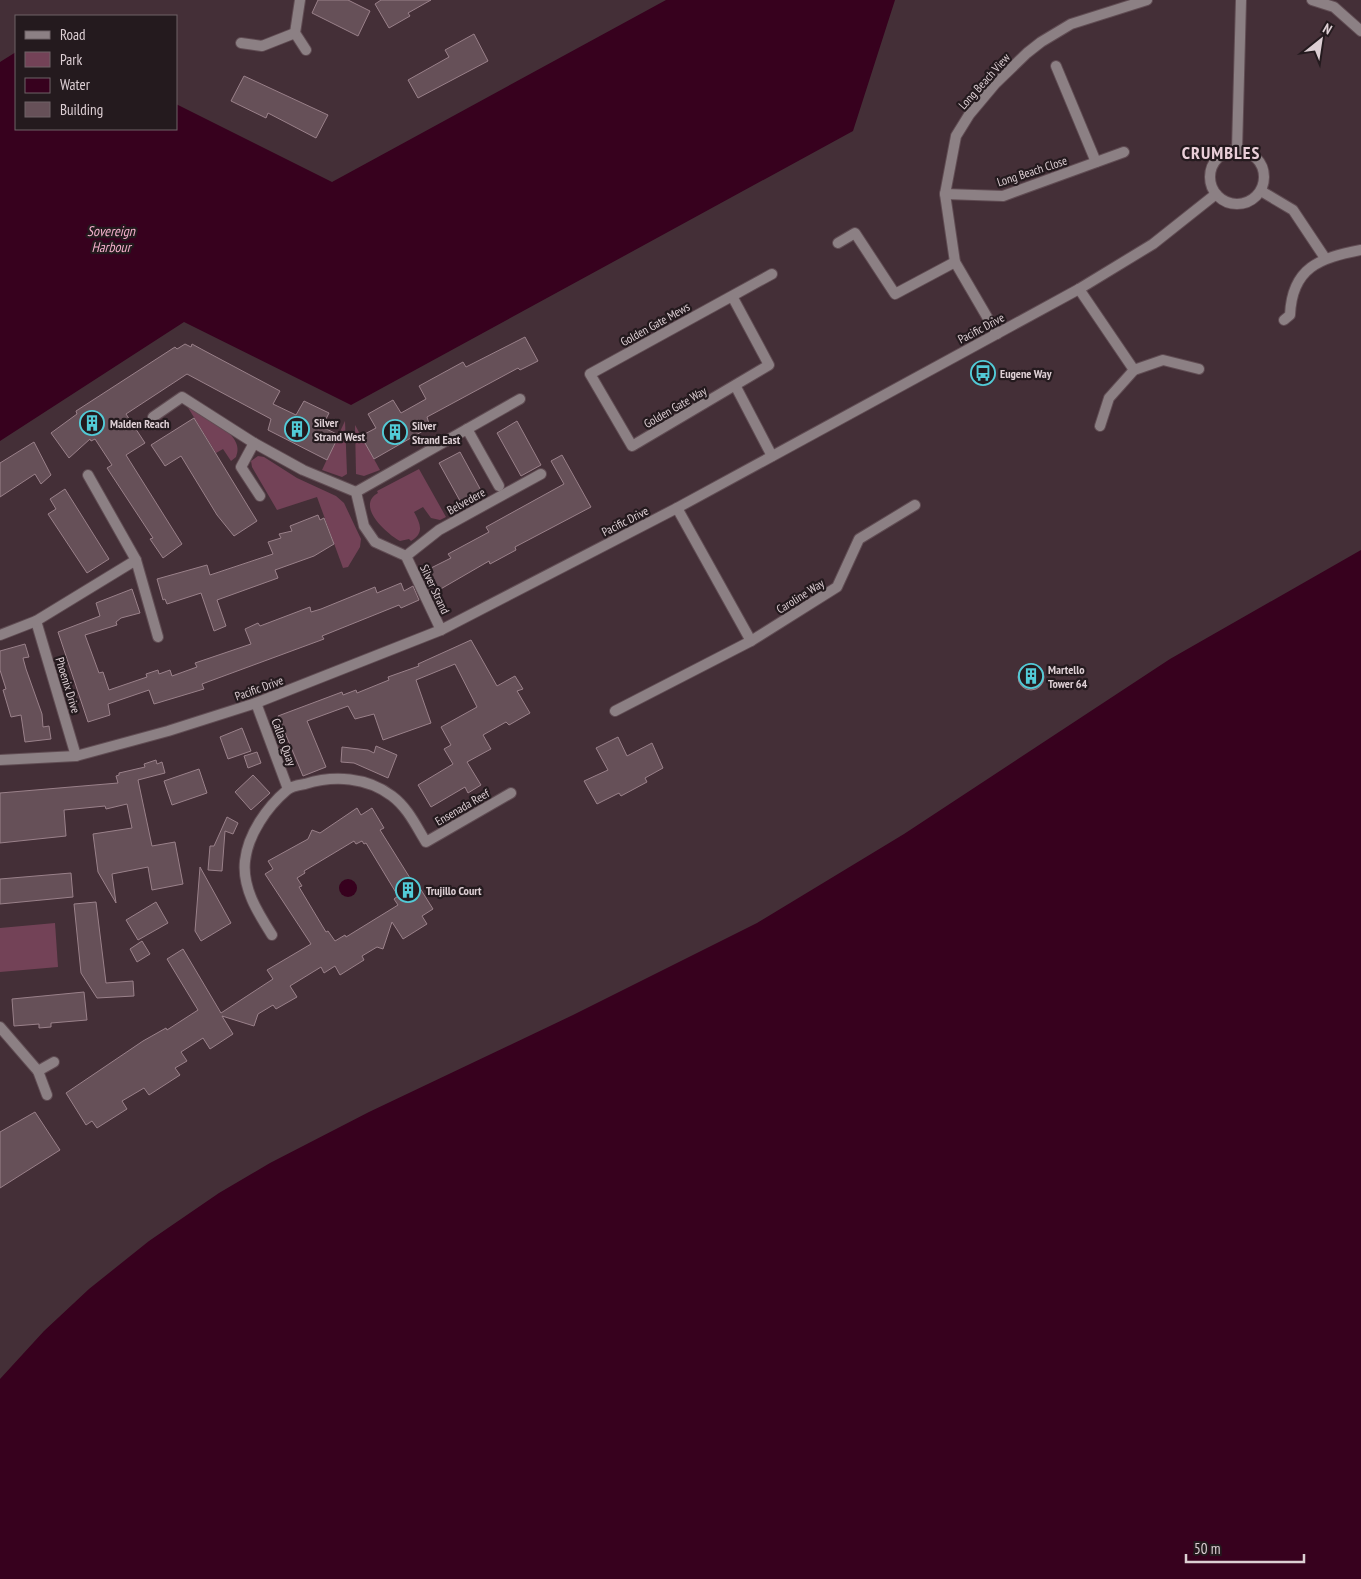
<svg xmlns="http://www.w3.org/2000/svg" width="1361" height="1579" font-family="'PT Sans Narrow',sans-serif">
  <rect width="100%" height="100%" fill="#442f37"/>
  <g fill="#734257">
    <path d="M187,406C203,416 247,434 236,457L231,461L223,449L216,453Z"/>
    <polygon points="345,421 347,474 342,477 322,470"/>
    <polygon points="355,425 380,470 364,476 356,474"/>
    <polygon points="258,456 264,457 297,478 336,496 344,503 361,539 360,547 348,567 343,568 317,497 277,510 252,467 251,461"/>
    <path d="M419,469L446,517L440,520L431,518L423,507L414,512C420,523 425,533 411,541L409,539L400,541C387,534 355,506 378,493L377,491Z"/>
    <polygon points="55,923 58,967 0,972 0,928"/>
  </g>
  <g fill="#37011e">
    <polygon points="666,0 895,0 853,131 351,405 184,322 0,441 0,62 16,52 16,129 176,129 176,104 332,182"/>
    <polygon points="1361,550 1361,1579 0,1579 0,1379 44,1331 89,1289 149,1241 219,1193 270,1163 369,1112 573,1015 757,923 904,834 1170,659"/>
    <circle cx="348" cy="888" r="9"/>
  </g>
  <g fill="#665058" stroke="#9a818a" fill-rule="evenodd">
    <polygon points="318,0 348,0 370,11 358,36 312,13"/>
    <polygon points="381,0 431,0 408,13 410,16 389,28 375,4"/>
    <polygon points="474,34 488,61 418,98 408,80 449,57 445,50"/>
    <polygon points="244,76 328,115 316,138 268,113 266,118 231,101"/>
    <polygon points="525,337 538,361 520,370 518,368 427,417 430,427 374,459 361,436 376,428 368,414 393,400 401,413 426,399 419,386 463,362 466,367"/>
    <polygon points="185,344 191,347 192,344 203,350 280,391 273,404 296,415 304,401 329,413 322,427 339,435 327,460 268,430 271,419 187,374 126,414 145,443 126,455 182,544 163,558 150,539 153,538 107,468 112,465 95,439 91,441 90,439 69,458 51,433 77,414 76,411 175,347 177,349"/>
    <polygon points="194,418 257,521 234,536 217,515 181,456 165,466 151,445"/>
    <polygon points="517,421 541,465 521,476 497,433"/>
    <polygon points="34,442 51,475 41,484 35,474 0,497 0,463"/>
    <polygon points="460,452 484,496 464,508 439,463"/>
    <polygon points="562,455 591,507 515,547 516,550 490,564 489,561 432,594 425,580 431,577 427,570 451,558 448,554 489,532 486,527 564,484 551,461"/>
    <polygon points="65,489 109,559 87,573 48,514 56,509 50,499"/>
    <polygon points="318,515 320,520 324,518 334,544 314,556 275,570 278,578 217,600 226,626 214,631 201,593 167,604 165,599 163,600 157,579 207,565 210,575 273,554 268,542 281,538 279,534 292,531 290,526"/>
    <polygon points="401,583 404,591 413,586 419,600 401,608 399,605 322,636 324,639 202,684 204,689 154,704 149,690 108,704 110,715 88,722 58,632 100,616 96,603 132,589 140,613 121,618 116,622 117,625 85,635 99,673 103,672 109,690 147,677 146,674 158,670 159,674 170,670 172,676 197,667 195,663 251,644 245,629 258,623 260,626 310,607 311,612 321,609 375,587 377,593"/>
    <polygon points="471,640 497,686 515,676 523,689 517,691 530,713 509,725 506,722 483,735 491,749 467,762 481,785 468,793 465,787 431,807 418,785 453,764 444,749 451,745 441,727 477,707 455,664 416,680 431,723 383,740 374,714 355,719 348,706 307,721 326,767 303,776 278,716 342,692 343,695 356,690 357,693 389,680 388,677 419,666 418,664"/>
    <polygon points="25,644 29,657 23,658 26,669 42,714 43,727 49,726 51,739 25,742 21,715 11,717 3,690 6,689 0,670 0,651"/>
    <circle cx="1031" cy="677" r="13"/>
    <polygon points="242,728 251,751 228,759 220,737"/>
    <polygon points="618,737 627,756 652,743 663,768 645,778 647,782 621,796 619,793 597,804 584,781 608,770 596,748"/>
    <polygon points="376,746 397,755 388,778 354,763 341,762 342,747 368,750 374,753"/>
    <polygon points="257,752 261,763 248,768 244,756"/>
    <polygon points="156,760 157,764 162,762 165,773 138,780 152,846 175,842 183,884 152,890 148,867 112,874 116,903 98,872 93,834 132,828 127,804 106,809 105,806 64,810 66,836 0,843 0,793 118,783 116,776 119,775 119,773 145,767 144,764"/>
    <polygon points="199,769 207,793 172,805 164,781"/>
    <polygon points="253,775 270,793 251,810 235,792"/>
    <path d="M357,808L361,815L372,808L384,828L380,830L415,886L418,885L433,909L422,916L427,924L403,939L392,922L383,949L377,947L362,956L364,960L340,975L335,966L324,973L321,967L290,986L297,997L276,1009L273,1005L258,1014L254,1026L222,1016L233,1034L210,1049L203,1038L181,1052L187,1061L175,1068L180,1075L149,1095L144,1088L122,1101L127,1109L97,1128L92,1121L86,1125L66,1093L143,1041L166,1028L167,1030L198,1010L167,959L183,949L221,1013L273,979L267,970L311,944L265,874L273,869L268,861L308,839L312,830L320,833ZM354,841L356,844L362,841L364,844L366,843L398,896L394,899L398,905L346,937L345,935L335,941L328,931L326,932L299,887L302,886L297,878L305,873L304,871Z"/>
    <polygon points="227,817 238,823 233,834 225,831 222,871 208,870 210,846 214,846"/>
    <polygon points="200,867 231,923 201,941 195,931"/>
    <polygon points="71,873 73,897 0,904 0,879"/>
    <polygon points="96,902 106,983 133,981 134,996 97,998 81,973 74,904"/>
    <polygon points="156,902 168,923 138,940 126,920"/>
    <polygon points="142,941 150,954 137,962 130,949"/>
    <polygon points="84,992 87,1020 51,1023 51,1027 39,1028 39,1024 14,1026 12,999"/>
    <polygon points="35,1112 60,1150 0,1188 0,1132"/>
  </g>
  <g fill="none" stroke-linecap="round" stroke-linejoin="round">
    <defs>
      <g id="street">
        <polyline points="300,0 295,33 306,50"/>
        <polyline points="1312,0 1334,7 1361,31"/>
        <polyline points="241,43 262,46 295,33"/>
        <polyline points="1056,66 1096,162"/>
        <circle cx="1237" cy="177" r="27"/>
        <polyline points="1237,150 1241,0"/>
        <polyline points="1261,191 1293,210 1325,258"/>
        <polyline points="945,194 1003,196 1124,152"/>
        <polyline points="838,243 855,233 895,294 955,262"/>
        <polyline points="1079,289 1134,370"/>
        <polyline points="732,296 590,374 632,446 769,365 732,296 772,274"/>
        <path d="M1284,320L1290,315C1292,267 1320,258 1361,250"/>
        <polyline points="997,334 955,262 945,194 956,136 969,115 995,84 1027,53 1041,42 1071,24 1147,0"/>
        <polyline points="736,387 772,456"/>
        <polyline points="153,417 182,397 254,443 303,470 356,492"/>
        <polyline points="1100,426 1109,398 1134,370 1163,360 1199,369"/>
        <polyline points="467,429 499,486"/>
        <polyline points="254,443 241,467 260,496"/>
        <polyline points="356,492 520,399"/>
        <polyline points="356,492 364,526 375,542 406,556 441,630"/>
        <polyline points="677,508 751,641"/>
        <polyline points="406,556 439,530 541,474"/>
        <polyline points="136,560 158,637"/>
        <polyline points="36,621 76,756"/>
        <polyline points="0,635 36,621 136,560 88,475"/>
        <polyline points="256,703 288,789"/>
        <polyline points="615,711 751,641 837,587 859,539 915,505"/>
        <polyline points="0,760 76,756 168,731 256,703 441,630 677,508 1079,289 1153,244 1216,194"/>
        <path d="M272,935C258,913 242,888 245,861C248,834 267,807 287,790C291,786 299,785 305,784C334,775 367,777 392,796C408,808 416,826 426,842L511,793"/>
        <polyline points="0,1027 38,1071"/>
        <polyline points="47,1095 38,1071 54,1062"/>
      </g>
    </defs>
    <use href="#street" stroke="#604c53" stroke-width="12"/>
    <use href="#street" stroke="#8c8084" stroke-width="10"/>
  </g>
  <defs>
    <symbol id="bus-ring" viewBox="-11 -11 22 22"><circle r="9.5" fill="#241a1e" stroke="#52cbd7" stroke-width="1.5"/><path d="M-5-6H5V4H4V6H2V4H-2V6H-4V4H-5ZM-3.5-4V0h7V-4ZM-3.5 1.2v1.5H-2V1.2ZM2 1.2v1.5H3.5V1.2Z" fill="#52cbd7"/></symbol>
    <symbol id="building-ring" viewBox="-11 -11 22 22"><circle r="9.5" fill="#241a1e" stroke="#52cbd7" stroke-width="1.5"/><path d="M-4-6H4V6H1V3H-1V6H-4ZM-2.5-4.3h1.7v1.8h-1.7ZM.8-4.3h1.7v1.8H.8ZM-2.5-1h1.7V.8h-1.7ZM.8-1h1.7V.8H.8Z" fill="#52cbd7"/></symbol>
  </defs>
  <g fill-rule="evenodd">
    <use href="#bus-ring" x="969" y="359" width="28" height="28"/>
    <use href="#building-ring" x="78" y="409" width="28" height="28"/>
    <use href="#building-ring" x="283" y="415" width="28" height="28"/>
    <use href="#building-ring" x="381" y="418" width="28" height="28"/>
    <use href="#building-ring" x="1017" y="662" width="28" height="28"/>
    <use href="#building-ring" x="394" y="876" width="28" height="28"/>
  </g>
  <g text-anchor="middle" dominant-baseline="central" stroke-width="4.5" stroke-linejoin="round" paint-order="stroke">
    <g font-size="12" fill="#ddcfd4" stroke="#241a1e">
      <text transform="translate(984 81) rotate(-48)">Long Beach View</text>
      <text transform="translate(1032 171) rotate(-18)">Long Beach Close</text>
      <text transform="translate(655 324) rotate(-29)">Golden Gate Mews</text>
      <text transform="translate(981 328) rotate(-28)">Pacific Drive</text>
      <text transform="translate(675 407) rotate(-30)">Golden Gate Way</text>
      <text transform="translate(466 501) rotate(-29)">Belvedere</text>
      <text transform="translate(625 521) rotate(-27)">Pacific Drive</text>
      <text transform="translate(435 589) rotate(65)">Silver Strand</text>
      <text transform="translate(800 596) rotate(-32)">Caroline Way</text>
      <text transform="translate(68 685) rotate(73)">Phoenix Drive</text>
      <text transform="translate(259 688) rotate(-20)">Pacific Drive</text>
      <text transform="translate(284 742) rotate(70)">Callao Quay</text>
      <text transform="translate(462 807) rotate(-30)">Ensenada Reef</text>
    </g>
    <g font-size="12" font-weight="bold" fill="#ddcfd4" stroke="#241a1e" text-anchor="start">
      <text x="1000" y="373">Eugene Way</text>
      <text x="314" y="422">Silver<tspan x="314" dy="14">Strand West</tspan></text>
      <text x="110" y="423">Malden Reach</text>
      <text x="412" y="425">Silver<tspan x="412" dy="14">Strand East</tspan></text>
      <text x="1048" y="669">Martello<tspan x="1048" dy="14">Tower 64</tspan></text>
      <text x="426" y="890">Trujillo Court</text>
    </g>
    <g font-size="14" font-style="italic" fill="#f2afca" stroke="#241a1e">
      <text x="111" y="231">Sovereign<tspan x="111" dy="16">Harbour</tspan></text>
    </g>
    <g font-size="18" font-weight="bold" letter-spacing="1" fill="#eacfd9" stroke="#241a1e">
      <text x="1221" y="152">CRUMBLES</text>
    </g>
  </g>
  <rect x="15" y="15" width="162" height="115" fill="#241a1e" stroke="#6e6267"/>
  <rect x="25" y="31" width="25" height="8" fill="#8c8084" stroke="#6e6267"/>
  <text x="60" y="40" font-size="15" fill="#ddcfd4">Road</text>
  <rect x="25" y="52" width="25" height="15" fill="#734257" stroke="#6e6267"/>
  <text x="60" y="65" font-size="15" fill="#ddcfd4">Park</text>
  <rect x="25" y="78" width="25" height="15" fill="#37011e" stroke="#6e6267"/>
  <text x="60" y="90" font-size="15" fill="#ddcfd4">Water</text>
  <rect x="25" y="102" width="25" height="15" fill="#665058" stroke="#6e6267"/>
  <text x="60" y="115" font-size="15" fill="#ddcfd4">Building</text>
  <g transform="translate(1321 40) rotate(30)" stroke="#241a1e" stroke-width="4" paint-order="stroke">
  <path d="M0-4L9 19L0 12L-9 19Z" fill="#ddcfd4"/>
  <text y="-8" font-size="14" font-weight="bold" text-anchor="middle" fill="#ddcfd4">N</text>
  </g>
  <path d="M1186 1554v8h118v-8" fill="none" stroke="#ddcfd4" stroke-width="2.5"/>
  <text x="1194" y="1554" font-size="15" fill="#ddcfd4" stroke="#241a1e" stroke-width="4" paint-order="stroke">50 m</text>
</svg>
